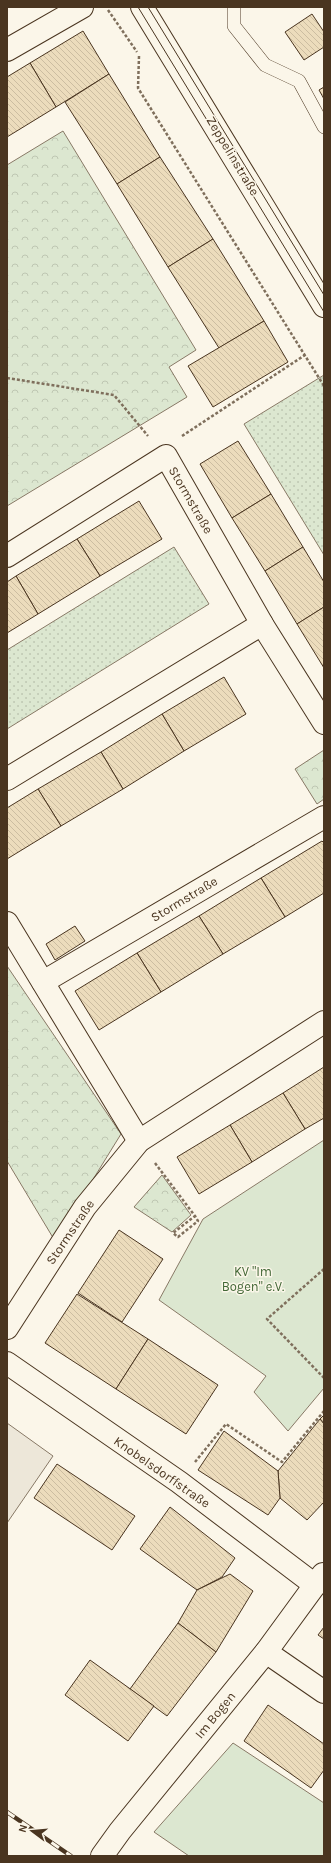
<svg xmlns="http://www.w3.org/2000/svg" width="331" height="1863" font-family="Karla,sans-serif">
  <defs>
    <pattern id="grass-dots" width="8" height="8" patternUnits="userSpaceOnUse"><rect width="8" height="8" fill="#dce7d0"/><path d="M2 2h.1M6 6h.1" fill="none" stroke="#bec7b2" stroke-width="1.8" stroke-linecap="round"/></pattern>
    <pattern id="park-crowns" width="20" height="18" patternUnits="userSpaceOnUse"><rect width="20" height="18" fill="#dce7d0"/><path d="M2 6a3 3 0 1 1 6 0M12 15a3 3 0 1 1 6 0" fill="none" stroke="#bec7b2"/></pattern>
    <pattern id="building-back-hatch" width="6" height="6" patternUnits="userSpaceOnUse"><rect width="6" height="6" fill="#ecdcbc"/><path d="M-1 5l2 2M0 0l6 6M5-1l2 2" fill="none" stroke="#ccbda1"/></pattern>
  </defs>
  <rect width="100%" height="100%" fill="#fbf6e9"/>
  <g fill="url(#grass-dots)" stroke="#887966">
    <polygon points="324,375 324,555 244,424"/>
    <polygon points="174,547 209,604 7,729 7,650"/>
  </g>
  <g fill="url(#park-crowns)" stroke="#887966">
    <polygon points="63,131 196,350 169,367 187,397 7,506 7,165"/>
    <polygon points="324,750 324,799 317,804 295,769"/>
    <polygon points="7,966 121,1134 55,1241 7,1161"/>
    <polygon points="162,1175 191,1215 172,1232 134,1207"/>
  </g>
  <g fill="#dce7d0" stroke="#887966">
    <polygon points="324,1140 324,1388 288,1431 254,1392 266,1376 159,1300 203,1219"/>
    <polygon points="233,1743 324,1803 324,1856 189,1856 154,1832"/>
  </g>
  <polygon fill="#ede7d9" stroke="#887966" points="7,1423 53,1456 7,1523"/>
  <g fill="url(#building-back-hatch)" stroke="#4a3520">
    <polygon points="312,14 324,32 324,47 304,60 285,32"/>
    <polygon points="83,31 109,74 56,107 30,63"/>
    <polygon points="30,63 56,107 7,137 7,77"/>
    <polygon points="109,74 160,157 117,184 65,102"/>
    <polygon points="324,87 324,99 319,90"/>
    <polygon points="160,157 213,239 168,267 117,184"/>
    <polygon points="213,239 264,321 219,348 168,267"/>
    <polygon points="264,321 288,362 213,407 188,366"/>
    <polygon points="238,441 271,494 232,518 200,464"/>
    <polygon points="271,494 303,547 265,571 232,518"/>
    <polygon points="139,501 162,539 100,576 77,539"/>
    <polygon points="77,539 100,576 38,614 16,576"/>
    <polygon points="303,547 324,582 324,607 297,624 265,571"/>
    <polygon points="16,576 38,614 7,633 7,582"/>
    <polygon points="324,607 324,668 297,624"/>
    <polygon points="224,677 246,714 184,751 162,714"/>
    <polygon points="162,714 184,751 123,789 101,752"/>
    <polygon points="101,752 123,789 61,826 38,789"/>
    <polygon points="38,789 61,826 7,859 7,808"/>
    <polygon points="322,841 324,843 324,893 285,917 261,878"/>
    <polygon points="261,878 285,917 223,954 199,916"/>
    <polygon points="199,916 223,954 161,992 137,953"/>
    <polygon points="75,926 85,941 55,960 46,944"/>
    <polygon points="137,953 161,992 99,1030 75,991"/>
    <polygon points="324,1067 324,1118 305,1129 283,1093"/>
    <polygon points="283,1093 305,1129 252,1162 230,1125"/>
    <polygon points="230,1125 252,1162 199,1194 177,1157"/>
    <polygon points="119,1230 163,1259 122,1322 78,1293"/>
    <polygon points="77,1294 148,1339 116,1389 45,1343"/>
    <polygon points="148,1339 218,1385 186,1434 116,1389"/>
    <polygon points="324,1415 324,1424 320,1419"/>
    <polygon points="320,1419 324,1424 324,1502 307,1520 280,1498 278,1471"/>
    <polygon points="224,1431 278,1471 280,1498 268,1515 198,1470"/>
    <polygon points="57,1464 135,1516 112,1550 34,1498"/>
    <polygon points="170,1507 235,1558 222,1577 197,1590 140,1549"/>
    <polygon points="230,1574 253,1591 216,1652 178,1623 197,1590"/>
    <polygon points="178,1623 216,1652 167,1716 130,1689"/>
    <polygon points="324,1627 324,1639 318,1635"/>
    <polygon points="90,1660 154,1706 128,1741 65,1695"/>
    <polygon points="268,1705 324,1744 324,1770 311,1788 244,1741"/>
  </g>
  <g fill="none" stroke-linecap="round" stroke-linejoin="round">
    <defs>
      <polyline id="lane" points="234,7 234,26 265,65 299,81 324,127"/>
      <g id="street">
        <polyline points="7,50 82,7"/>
        <polyline points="7,556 166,456 262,624 324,723"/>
        <polyline points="7,779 262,624"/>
        <polyline points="7,923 139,1141"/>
        <polyline points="43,982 324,817"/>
        <polyline points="7,1328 85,1207 139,1141 324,1022"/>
        <polyline points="7,1363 179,1482 315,1585"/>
        <polyline points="266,1652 324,1692"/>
        <polyline points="102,1856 120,1831 266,1652 323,1574"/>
      </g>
      <polyline id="primary" points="142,7 324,306"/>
    </defs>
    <use href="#lane" stroke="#4a3520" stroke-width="14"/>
    <use href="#street" stroke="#4a3520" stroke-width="24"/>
    <use href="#primary" stroke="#4a3520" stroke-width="24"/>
    <g stroke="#7f6f5c" stroke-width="2.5" stroke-dasharray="3 2" stroke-linecap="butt">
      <polyline points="108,10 137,52"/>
      <polyline points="139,56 138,88 324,386"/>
      <polyline points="7,378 114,395 148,436"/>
      <polyline points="182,436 305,355"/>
      <polyline points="155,1163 195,1216 198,1221 178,1237 173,1233 195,1216"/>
      <polyline points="324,1269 267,1319 324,1378"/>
      <polyline points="195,1462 226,1424 282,1462 324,1411"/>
    </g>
    <use href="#lane" stroke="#fbf6e9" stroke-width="13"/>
    <use href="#street" stroke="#fbf6e9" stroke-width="22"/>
    <use href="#primary" stroke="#fbf6e9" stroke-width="22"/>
    <g stroke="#4a3520" stroke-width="1">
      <polyline points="138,7 324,312"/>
      <polyline points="148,7 324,295"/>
    </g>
    <defs>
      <polyline id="rail" points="7,1812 71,1856"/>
    </defs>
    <use href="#rail" stroke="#4a3520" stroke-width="4.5"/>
    <use href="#rail" stroke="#fbf6e9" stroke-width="3" stroke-dasharray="9" stroke-linecap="butt"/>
  </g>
  <g text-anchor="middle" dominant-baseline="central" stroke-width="3" stroke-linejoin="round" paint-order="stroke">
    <g font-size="13" fill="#4a3520" stroke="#fbf6e9">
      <text transform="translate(233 156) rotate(59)">Zeppelinstraße</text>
      <text transform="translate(191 500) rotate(60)">Stormstraße</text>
      <text transform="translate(184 899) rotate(-31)">Stormstraße</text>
      <text transform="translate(70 1232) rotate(-56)">Stormstraße</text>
      <text transform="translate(162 1472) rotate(35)">Knobelsdorffstraße</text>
      <text transform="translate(215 1715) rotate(-51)">Im Bogen</text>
    </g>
    <g font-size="13" fill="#436837" stroke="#fbf6e9">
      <text x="253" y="1271">KV "Im<tspan x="253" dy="15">Bogen" e.V.</tspan></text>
    </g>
  </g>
  <rect width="331" height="1863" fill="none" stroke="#4a3520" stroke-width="16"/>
  <g transform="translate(32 1831) rotate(286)" stroke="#fbf6e9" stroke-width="3" paint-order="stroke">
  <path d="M0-3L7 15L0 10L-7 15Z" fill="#4a3520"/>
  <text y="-6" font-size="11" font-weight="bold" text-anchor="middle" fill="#4a3520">N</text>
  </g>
</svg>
